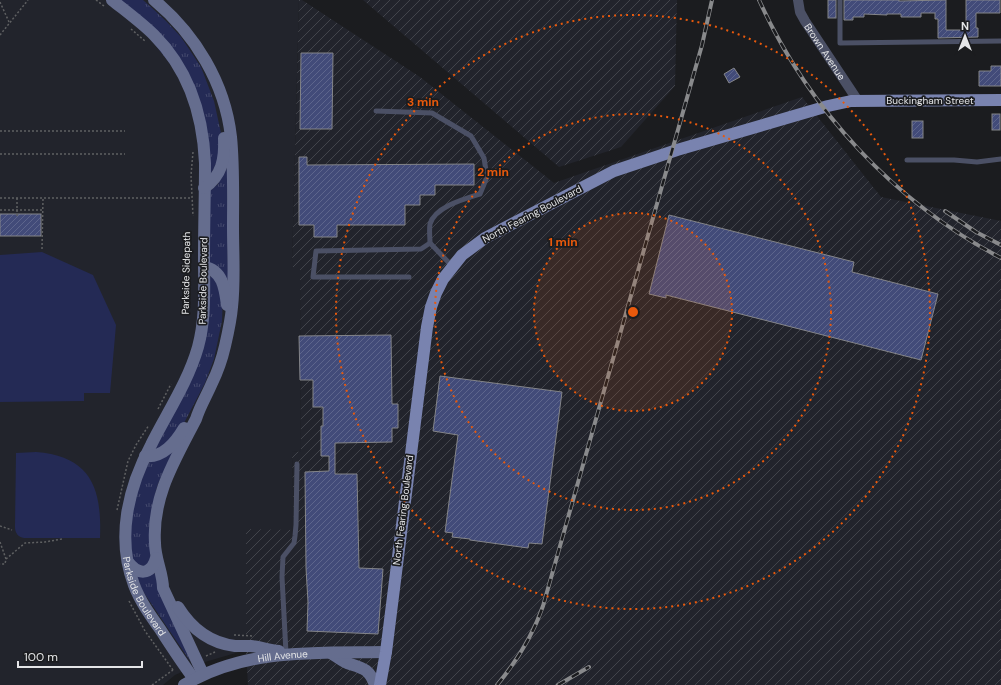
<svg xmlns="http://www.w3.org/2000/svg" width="1001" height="685" font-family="'DM Sans',sans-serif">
  <defs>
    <pattern id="industrial-furrows" width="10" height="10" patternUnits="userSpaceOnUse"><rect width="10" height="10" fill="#22242c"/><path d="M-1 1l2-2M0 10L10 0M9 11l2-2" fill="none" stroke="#42444b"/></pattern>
    <pattern id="grass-tufts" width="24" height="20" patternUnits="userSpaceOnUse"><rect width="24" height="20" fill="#242a55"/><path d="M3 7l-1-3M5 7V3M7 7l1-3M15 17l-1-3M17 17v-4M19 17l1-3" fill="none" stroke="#44496d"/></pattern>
    <pattern id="building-hatch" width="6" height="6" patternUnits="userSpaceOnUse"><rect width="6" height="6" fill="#424b79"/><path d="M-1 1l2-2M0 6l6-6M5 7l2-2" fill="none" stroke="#5d658c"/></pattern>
  </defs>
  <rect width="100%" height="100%" fill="#1b1c1f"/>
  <polygon fill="#22242c" points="0,0 299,0 292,266 300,267 301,452 292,451 294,530 246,530 246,650 205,662 175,675 163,685 0,685"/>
  <g fill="url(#industrial-furrows)">
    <polygon points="299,0 302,0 420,77 554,183 802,97 881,197 1001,221 1001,685 248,685 246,650 246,529 294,530 292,451 301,452 300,267 292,267"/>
    <polygon points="363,0 677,0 675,86 621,147 559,167"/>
  </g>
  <g fill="url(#grass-tufts)">
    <polygon points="120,0 143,0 151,7 166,21 181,37 201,67 214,101 221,133 222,152 210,176 200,102"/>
    <polygon points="227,168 228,279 226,280 210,263 210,191 218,184"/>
    <polygon points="211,274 223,294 222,321 214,359 205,383 184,423 161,450 155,449 182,397"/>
    <path d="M173,451L158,484L155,495L149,529L151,558L146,567L134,563C129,546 129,525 133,507C136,492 143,477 148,463Z"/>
    <polygon points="153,572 156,575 190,661 142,590 137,576"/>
  </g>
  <g fill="#242a55">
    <polygon points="42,252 93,275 116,325 110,393 84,393 84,401 0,402 0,255"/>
    <path d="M36,452C91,456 102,489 100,538H24C18,537 15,533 15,527L16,453Z"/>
  </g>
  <g fill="url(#building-hatch)" stroke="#848589">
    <rect x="828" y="0" width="8" height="18"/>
    <polygon points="844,0 899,0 899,1 946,0 946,30 966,30 966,0 1000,0 1000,13 976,13 976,28 978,28 978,37 938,38 938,19 935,19 935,13 921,13 921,17 901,17 901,14 887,14 887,15 864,14 864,17 853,17 853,20 844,20"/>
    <polygon points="301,53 333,53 332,129 300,129"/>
    <polygon points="991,66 1001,66 1001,86 979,86 979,71 991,71"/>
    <polygon points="734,68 740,77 729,83 724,74"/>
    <rect x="992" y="114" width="8" height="16"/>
    <rect x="912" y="121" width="11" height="17"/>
    <polygon points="299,157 307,157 307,165 474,164 474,185 435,185 435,195 420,195 420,205 405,205 405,225 337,225 337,237 314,237 314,225 299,225"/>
    <rect x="0" y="214" width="41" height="22"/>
    <polygon points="669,215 854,262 852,272 938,294 921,360 666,295 666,298 649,294"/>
    <polygon points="391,335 392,404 398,404 398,428 392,428 392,442 335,443 335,474 357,474 359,568 383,569 378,634 307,631 308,602 306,568 305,472 329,471 329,456 321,456 321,426 323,426 323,407 313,407 313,380 300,380 299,336"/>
    <polygon points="440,376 562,392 542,544 529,543 528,548 470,540 470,539 452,537 453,533 445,532 458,435 433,431"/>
  </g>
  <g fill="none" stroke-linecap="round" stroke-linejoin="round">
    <g stroke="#5f6062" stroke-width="1.5" stroke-dasharray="2 2" stroke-linecap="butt">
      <polyline points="96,0 104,6"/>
      <polyline points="0,2 9,22"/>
      <polyline points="131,29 145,41"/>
      <polyline points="0,35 28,0"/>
      <polyline points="0,131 125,131"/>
      <polyline points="193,152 191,175 193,216"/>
      <polyline points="0,154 125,154"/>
      <polyline points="0,198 192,198"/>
      <polyline points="17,198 17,216"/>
      <polyline points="0,210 43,210"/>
      <polyline points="42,249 43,198"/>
      <polyline points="158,409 171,384"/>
      <polyline points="117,510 128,461 136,445 149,425"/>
      <polyline points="0,526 12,530"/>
      <polyline points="0,542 6,559 5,564 0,564"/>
      <polyline points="6,559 25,543 45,542 62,539"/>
      <polyline points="129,601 145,631 173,670"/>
      <polyline points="234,635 254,636"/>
      <polyline points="206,656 215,652"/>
      <polyline points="152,685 173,670"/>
    </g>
    <g stroke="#4b5065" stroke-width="5">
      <polyline points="840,0 840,43 1001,41"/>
      <path d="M376,111L432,113L471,136L484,158L487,177L480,194C464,199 435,207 430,224C429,230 430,238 430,243L452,266"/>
      <polyline points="907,160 954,160 977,162 1001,159"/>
      <polyline points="409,277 313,277 316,251 421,249 430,243"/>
      <polyline points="286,653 282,577 283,557 294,543 295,536 296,525 297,464"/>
    </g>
    <path stroke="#4b5065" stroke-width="10" id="s1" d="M798,0L800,12L805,21L858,101"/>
    <g stroke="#656d8e" stroke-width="12">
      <path id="s2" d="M112,0C127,12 142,23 154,35C189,70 203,115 205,163C205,194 204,225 204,257C204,287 206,318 198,347C188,382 167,413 151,445C128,488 116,538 134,585C140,601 150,615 160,629C171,646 182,663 194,679"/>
      <path d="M154,0C195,34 225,83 231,137C234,167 233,198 233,228C233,254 235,281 232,307C231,320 228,333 225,346C222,359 218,371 212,383C207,395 200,406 196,419C175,460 152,496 155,543C155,559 163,573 163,588L203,674"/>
      <path d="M204,188C222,176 225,159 224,138"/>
      <path d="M204,267C223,270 225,290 227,305"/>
      <path d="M145,456C163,458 175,443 184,428"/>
      <path d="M128,562C138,575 151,576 156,558"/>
      <path d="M178,607C191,628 210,643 235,646C240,646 246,646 251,646C260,647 269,650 279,651"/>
      <path d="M331,653C336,656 341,660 347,663C362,668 369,668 375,685"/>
      <path id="s3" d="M184,685C246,648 316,653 386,652"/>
    </g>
    <polyline stroke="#7983af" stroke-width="12" points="380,685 386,652 427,327 431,307 436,293 443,279 462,255 485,238 614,171 677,150 828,106 851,101 1001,100"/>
    <defs>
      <g id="rail">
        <path d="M759,0C809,110 894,202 1001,258"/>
        <polyline points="945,211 976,232 1001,245"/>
        <path d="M497,685C517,661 533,635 543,606L702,45L712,0"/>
        <polyline points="558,685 589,667"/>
      </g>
    </defs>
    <use href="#rail" stroke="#898a8c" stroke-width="4"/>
    <use href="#rail" stroke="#1b1c1f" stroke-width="2.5" stroke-dasharray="8" stroke-linecap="butt"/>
  </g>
  <circle cx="633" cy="312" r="99" fill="#e8590c" fill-opacity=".12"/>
  <g fill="none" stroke="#e8590c" stroke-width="2" stroke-dasharray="2 4">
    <circle cx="633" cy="312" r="99"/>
    <circle cx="633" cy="312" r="198"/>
    <circle cx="633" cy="312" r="297"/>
  </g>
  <g text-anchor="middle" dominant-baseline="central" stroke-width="3.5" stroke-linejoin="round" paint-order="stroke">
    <g font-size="10" fill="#e4e5e7" stroke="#1b1c1f">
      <text stroke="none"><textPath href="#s1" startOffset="59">Brown Avenue</textPath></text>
      <text x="930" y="100">Buckingham Street</text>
      <text transform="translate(532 214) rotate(-28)">North Fearing Boulevard</text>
      <text transform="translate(186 273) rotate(-89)">Parkside Sidepath</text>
      <text transform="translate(203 281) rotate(-89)">Parkside Boulevard</text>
      <text transform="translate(403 510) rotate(-83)">North Fearing Boulevard</text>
      <text stroke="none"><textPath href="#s2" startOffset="649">Parkside Boulevard</textPath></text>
      <text stroke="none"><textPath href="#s3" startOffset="104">Hill Avenue</textPath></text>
    </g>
  </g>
  <circle cx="633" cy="312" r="6" fill="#e8590c" stroke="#1b1c1f" stroke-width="2"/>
  <g font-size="12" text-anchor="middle" font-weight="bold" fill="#e8590c" stroke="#1b1c1f" stroke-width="3.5" stroke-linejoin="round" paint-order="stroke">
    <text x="423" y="106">3 min</text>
    <text x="493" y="176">2 min</text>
    <text x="563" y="246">1 min</text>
  </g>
  <g transform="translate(965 36)" stroke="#1b1c1f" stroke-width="3" paint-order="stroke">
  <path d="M0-3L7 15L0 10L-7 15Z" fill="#e4e5e7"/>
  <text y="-6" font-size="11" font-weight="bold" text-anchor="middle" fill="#e4e5e7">N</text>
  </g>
  <path d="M18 661v6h124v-6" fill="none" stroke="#e4e5e7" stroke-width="2"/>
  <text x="24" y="661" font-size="12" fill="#e4e5e7" stroke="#1b1c1f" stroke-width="3" paint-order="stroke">100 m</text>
</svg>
